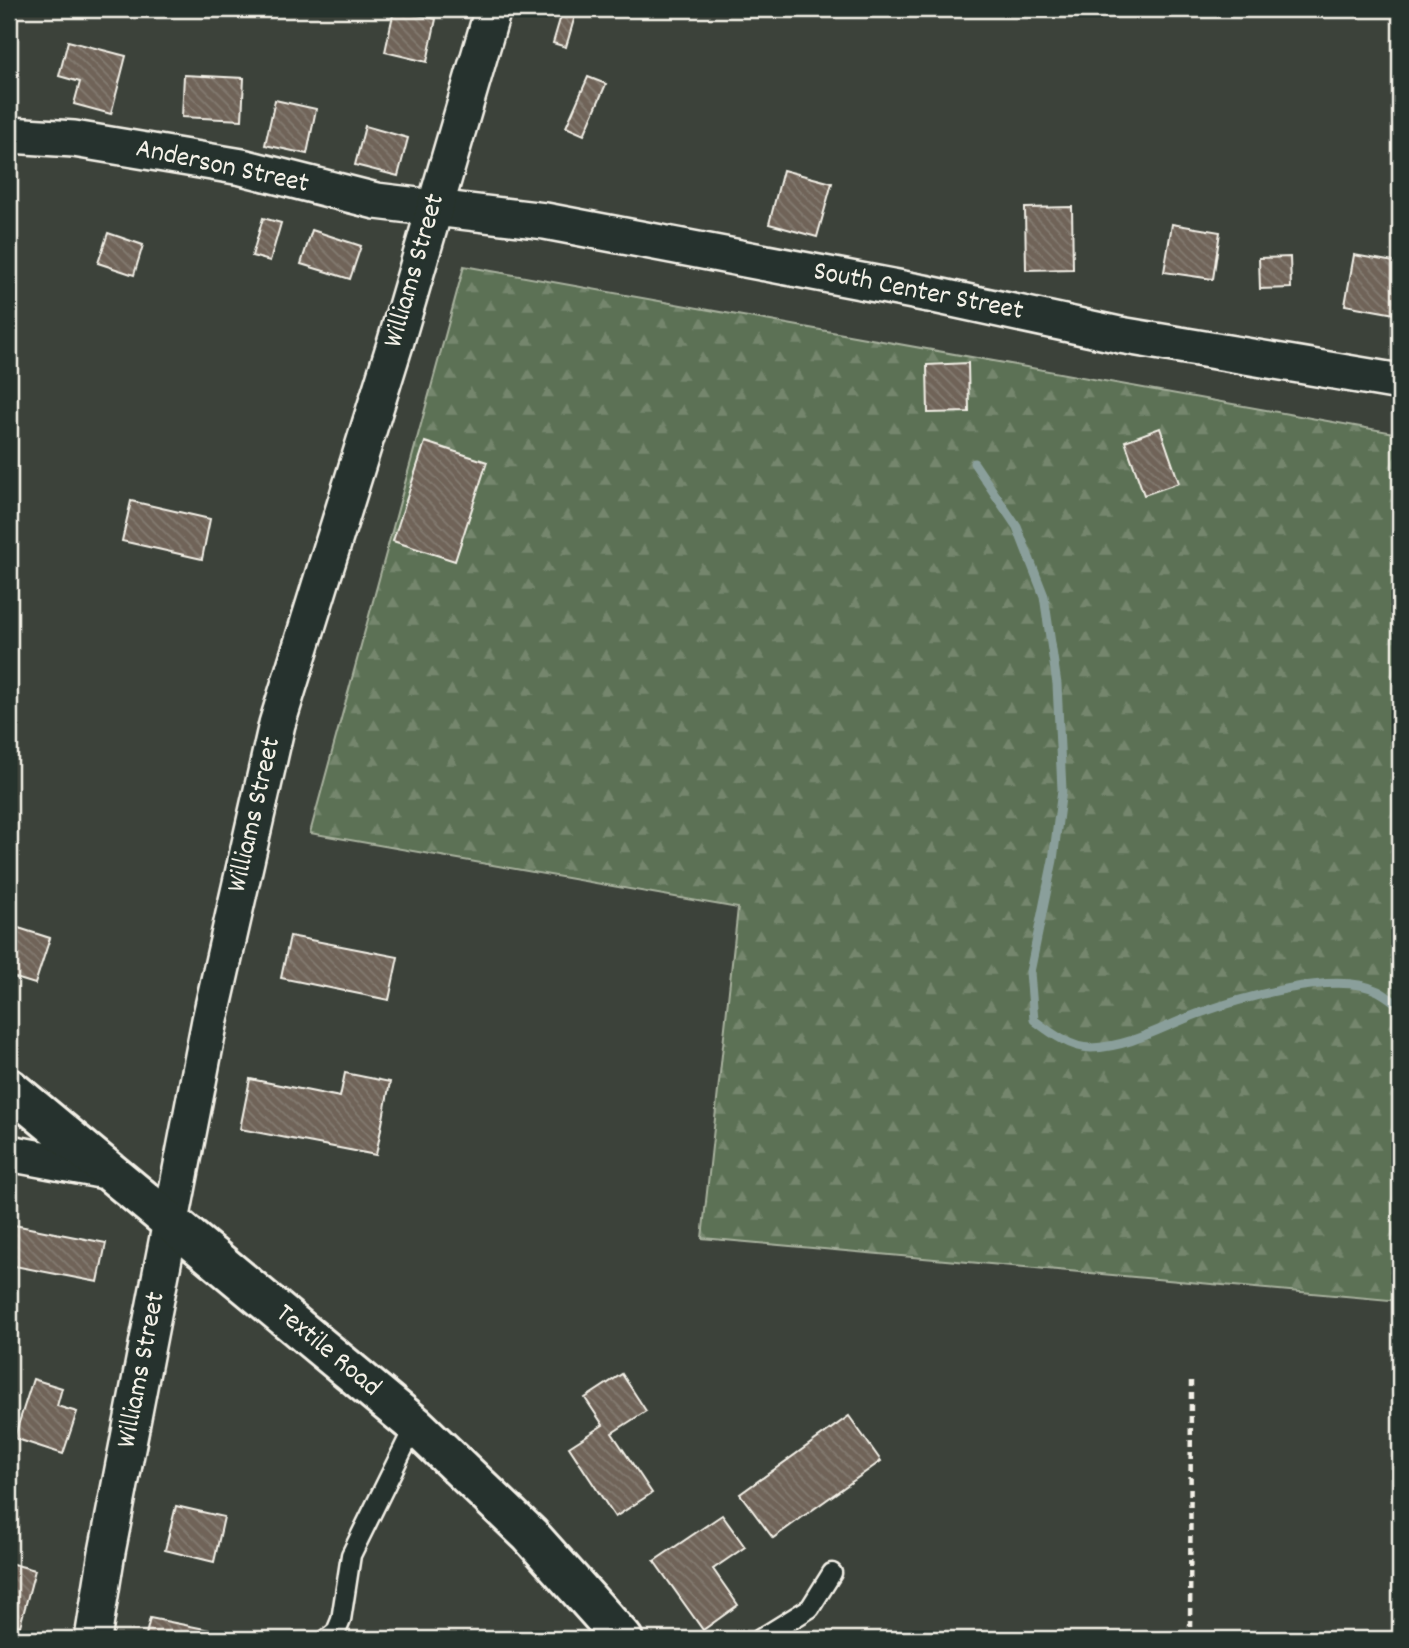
<svg xmlns="http://www.w3.org/2000/svg" width="1409" height="1648" font-family="Dekko,sans-serif">
  <defs>
    <pattern id="forest-firs" width="22" height="20" patternUnits="userSpaceOnUse" patternTransform="scale(1.75)"><rect width="22" height="20" fill="#5c7155"/><path d="M5 1l3.5 6h-7zM16 11l3.5 6h-7z" fill="#74866d"/></pattern>
    <pattern id="building-back-hatch" width="6" height="6" patternUnits="userSpaceOnUse" patternTransform="scale(1.75)"><rect width="6" height="6" fill="#6f6459"/><path d="M-1 5l2 2M0 0l6 6M5-1l2 2" fill="none" stroke="#847b71"/></pattern>
  </defs>
  <rect width="100%" height="100%" fill="#3c423a"/>
  <filter id="ink" filterUnits="userSpaceOnUse"><feTurbulence type="fractalNoise" baseFrequency=".0143" numOctaves="2"/><feDisplacementMap in="SourceGraphic" scale="14" xChannelSelector="R" yChannelSelector="G"/><feConvolveMatrix kernelMatrix="1 2 1 2 8 2 1 2 1" color-interpolation-filters="sRGB"/></filter>
  <g filter="url(#ink)">
    <polygon fill="url(#forest-firs)" stroke="#a8b19e" stroke-width="2" points="464,266 1400,434 1400,1301 702,1238 738,908 310,833"/>
    <g fill="none" stroke-linecap="round" stroke-linejoin="round">
      <path stroke="#8a9f9b" stroke-width="9" d="M974,463L1017,527L1044,596L1057,684L1062,790L1053,860L1030,972L1034,1020C1050,1032 1070,1048 1091,1048C1130,1047 1162,1027 1197,1014C1239,999 1336,969 1378,991C1386,995 1393,1001 1400,1006"/>
    </g>
    <g fill="url(#building-back-hatch)" stroke="#f4f1e8" stroke-width="2">
      <polygon points="563,9 577,9 566,47 553,43"/>
      <polygon points="394,10 436,19 427,62 385,52"/>
      <polygon points="68,41 126,56 111,114 74,104 80,82 59,76"/>
      <polygon points="184,75 244,78 242,120 182,117"/>
      <polygon points="588,77 606,84 584,135 566,127"/>
      <polygon points="275,100 316,109 307,154 265,145"/>
      <polygon points="365,126 408,138 398,176 355,165"/>
      <polygon points="783,170 832,183 817,237 769,224"/>
      <polygon points="1072,207 1073,269 1026,270 1025,208"/>
      <polygon points="263,218 281,223 270,261 252,256"/>
      <polygon points="1172,224 1220,232 1213,279 1164,272"/>
      <polygon points="312,230 361,246 350,279 301,264"/>
      <polygon points="108,233 143,245 134,275 98,263"/>
      <polygon points="1354,255 1400,263 1395,314 1345,305"/>
      <polygon points="1290,257 1291,288 1260,289 1259,258"/>
      <polygon points="968,363 969,412 928,413 927,365"/>
      <polygon points="1160,428 1179,483 1144,495 1125,441"/>
      <polygon points="425,442 487,462 455,561 393,541"/>
      <polygon points="131,501 210,519 202,559 122,541"/>
      <polygon points="9,925 50,938 35,984 9,976"/>
      <polygon points="290,936 398,957 389,1000 281,978"/>
      <polygon points="345,1073 390,1082 376,1155 240,1129 250,1079 340,1097"/>
      <polygon points="9,1224 106,1243 98,1282 9,1265"/>
      <polygon points="622,1374 646,1411 612,1433 652,1493 615,1517 569,1447 603,1425 585,1398"/>
      <polygon points="33,1379 62,1388 57,1406 77,1412 63,1454 14,1438"/>
      <polygon points="849,1416 881,1461 773,1538 740,1494"/>
      <polygon points="176,1506 224,1517 214,1562 165,1550"/>
      <polygon points="722,1515 745,1547 713,1569 738,1605 703,1630 654,1561"/>
      <polygon points="9,1563 35,1570 20,1626 9,1623"/>
      <polygon points="150,1618 215,1631 213,1639 145,1639"/>
    </g>
    <g fill="none" stroke-linecap="round" stroke-linejoin="round">
      <defs>
        <g id="lane">
          <polyline points="327,1639 336,1632 341,1620 351,1555 415,1425"/>
          <polyline points="760,1639 810,1608 832,1573"/>
        </g>
        <g id="street">
          <polyline points="9,135 74,139 242,167 376,201 545,221 929,294 1120,335 1400,382"/>
          <polyline points="9,1153 111,1172"/>
          <polyline points="93,1639 107,1552 210,1020 277,724 396,341 493,9"/>
        </g>
        <polyline id="secondary" points="9,1088 415,1425 530,1535 623,1639"/>
      </defs>
      <use href="#lane" stroke="#f4f1e8" stroke-width="23"/>
      <use href="#street" stroke="#f4f1e8" stroke-width="40"/>
      <use href="#secondary" stroke="#f4f1e8" stroke-width="44"/>
      <polyline stroke="#f4f1e8" stroke-width="4.5" stroke-dasharray="7 5" stroke-linecap="butt" points="1190,1639 1191,1381"/>
      <use href="#lane" stroke="#26332d" stroke-width="18"/>
      <use href="#street" stroke="#26332d" stroke-width="35"/>
      <use href="#secondary" stroke="#26332d" stroke-width="38"/>
    </g>
  </g>
  <g text-anchor="middle" dominant-baseline="central" stroke-width="5" stroke-linejoin="round" paint-order="stroke">
    <g font-size="28" fill="#f4f1e8" stroke="#26332d">
      <text transform="translate(222 168) rotate(12)">Anderson Street</text>
      <text transform="translate(416 271) rotate(-74)">Williams Street</text>
      <text transform="translate(918 293) rotate(11)">South Center Street</text>
      <text transform="translate(256 815) rotate(-77)">Williams Street</text>
      <text transform="translate(327 1352) rotate(40)">Textile Road</text>
      <text transform="translate(143 1370) rotate(-79)">Williams Street</text>
    </g>
  </g>
  <rect width="1409" height="1648" fill="none" stroke="#26332d" stroke-width="35"/>
  <rect x="18" y="18" width="1374" height="1613" fill="none" stroke="#f4f1e8" stroke-width="2.5" filter="url(#ink)"/>
</svg>
